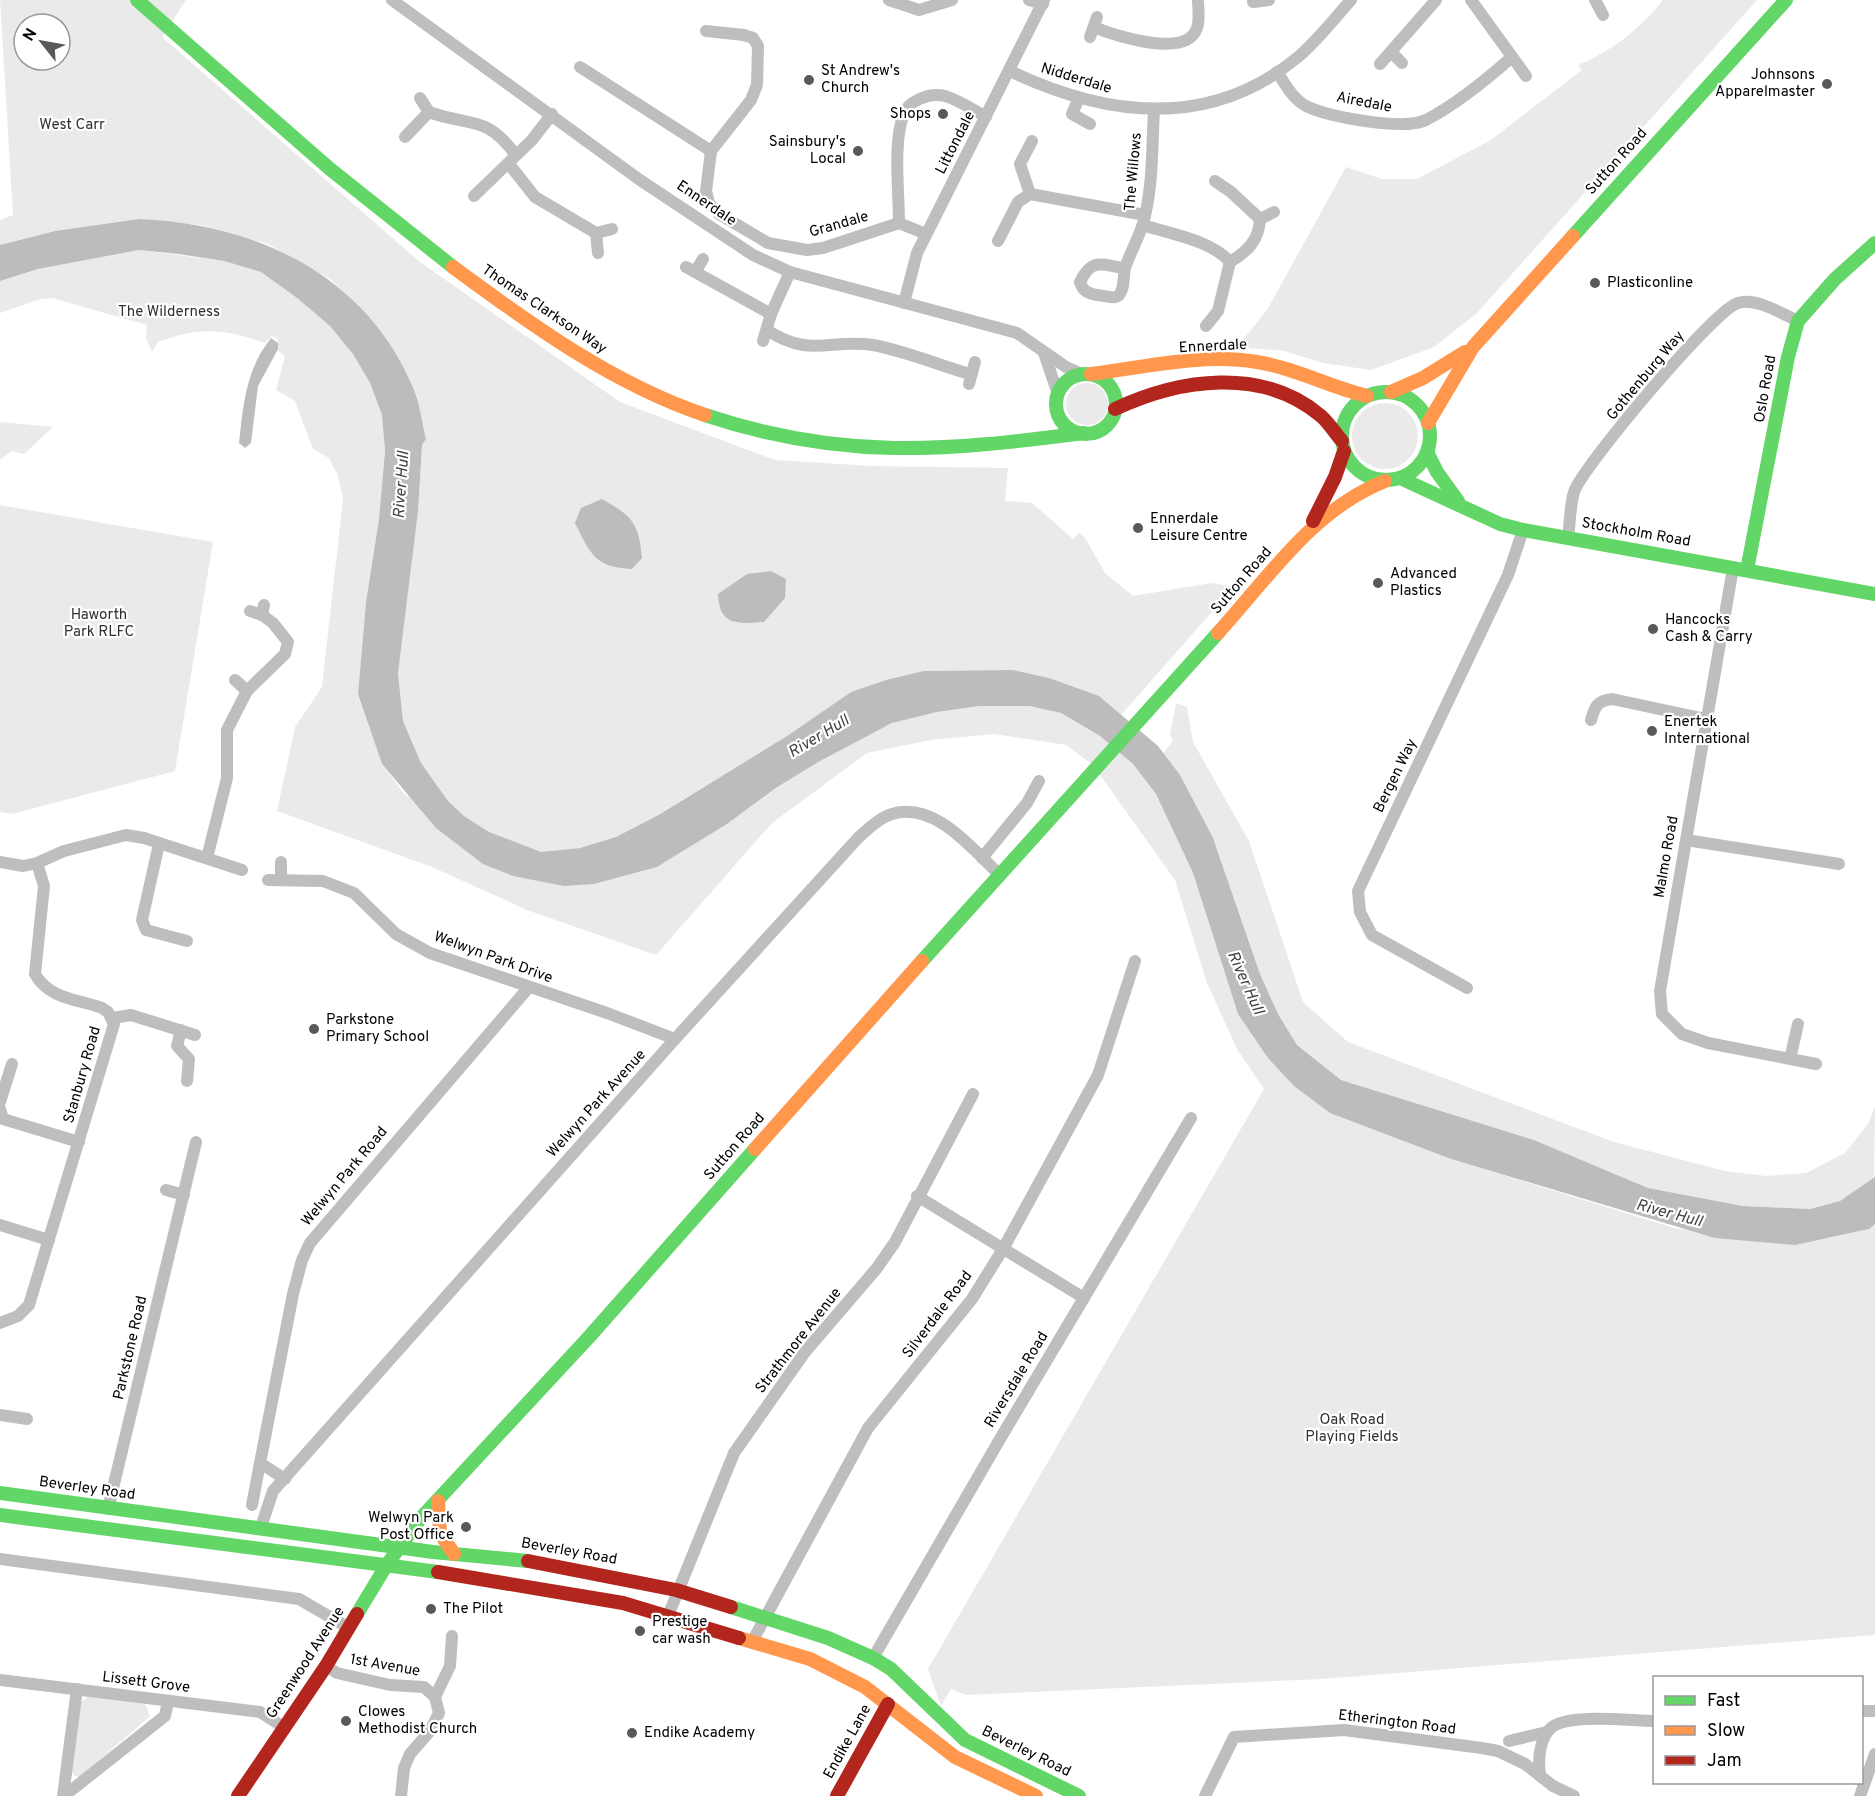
<svg xmlns="http://www.w3.org/2000/svg" width="1875" height="1796" font-family="Overpass,sans-serif">
  <rect width="100%" height="100%" fill="#fff"/>
  <g fill="#eaeaea" fill-rule="evenodd">
    <path d="M0,0H186L162,37L420,262L620,402L775,460L872,466L1008,468L1005,501L1032,503L1073,539L1079,533L1085,538L1105,573L1133,596L1212,583L1234,587L1121,715L1099,696L1013,670L924,671L851,692L787,736L659,814L616,837L580,848L541,852L519,845L489,832L464,816L448,801L421,763L403,721L398,673L418,512L422,445L426,439L414,391L358,305L330,279L268,244L200,225L139,219L55,231L0,245V220L13,215ZM24,24H60V60H24Z"/>
    <path d="M1663,0H1757L1477,313L1434,347L1371,370L1323,363L1285,351L1237,347L1267,310L1346,167L1382,179H1417L1491,140L1582,70L1578,65C1612,51 1640,29 1663,0Z"/>
    <path d="M139,250L224,261L261,272L297,298L330,326L353,354L370,383L382,415L385,451L379,519L366,602L358,694L382,764L405,795L594,884L657,867L727,824L777,788L820,761L892,723L937,712L980,706H1029L1061,713L1100,736L1133,764L1156,794L1193,873L1238,1014L1330,1113L1451,1159L1678,1229L1830,1238L1869,1229L1875,1224V1635L1322,1679L966,1695L951,1689L941,1706L928,1669L1264,1089L1237,1049L1207,983L1175,880L1093,765L1066,745L994,734L931,740L867,753L772,823L656,955L527,910L432,867L277,811L295,727L322,687L343,499L338,476L329,458L313,449L295,401L276,390L285,356L277,350L278,339L272,336L265,343C224,329 200,326 158,342L152,352L146,338L147,325L52,298L40,299L0,313V281L38,269Z"/>
    <circle cx="1087" cy="404" r="21"/>
    <circle cx="1385" cy="436" r="33"/>
    <polygon points="0,422 53,427 24,454 12,451 0,460"/>
    <polygon points="0,505 213,542 175,771 12,814 0,812"/>
    <polygon points="1176,703 1187,707 1193,742 1249,841 1303,1002 1348,1042 1614,1142 1725,1171 1766,1176 1806,1173 1845,1153 1868,1124 1875,1106 1874,1179 1840,1201 1810,1209 1743,1206 1648,1188 1534,1140 1341,1080 1297,1045 1278,1014 1260,974 1213,838 1163,754 1173,741 1170,735"/>
    <polygon points="89,1696 145,1704 150,1716 80,1777 75,1776 71,1772 80,1703"/>
  </g>
  <g fill="#bcbcbc">
    <path d="M139,219C257,224 367,275 414,390C420,405 422,423 426,439L422,445L418,512L398,673L403,721L421,763L448,801L464,816L489,832L541,852L580,848L616,837L660,814L787,736L851,692L886,680L924,671L1013,670L1049,678L1099,696L1158,746L1180,775L1213,838L1260,974L1278,1014L1297,1045L1341,1080L1534,1140L1648,1188L1743,1206L1810,1209L1840,1201L1875,1177V1224L1869,1229L1795,1245L1715,1238L1451,1159L1330,1113L1294,1086L1268,1058L1238,1014L1193,873L1156,794L1133,764L1100,736L1061,713L1029,706H980L937,712L892,723L820,761L776,788L727,824L657,867L594,884L564,886L513,876L483,864L436,828L382,764L358,694L366,602L379,519L385,451L382,415L370,383L353,354L330,326L297,298L261,272L224,261L178,254L139,250L38,269L0,281V245L55,231Z"/>
    <path d="M271,338L278,343V349L258,386L251,443L245,448L239,443C243,405 246,369 271,338Z"/>
    <path d="M602,499C632,516 639,523 642,558L632,569C595,567 591,555 575,523L581,508Z"/>
    <path d="M771,571L786,579L785,598L764,622C738,624 719,626 718,594L747,574Z"/>
  </g>
  <g fill="none" stroke-linecap="round" stroke-linejoin="round">
    <g stroke="#bebebe" stroke-width="12">
      <polyline points="392,0 640,180 753,255 790,272 1017,333 1066,367 1082,374"/>
      <polyline points="889,0 919,10 952,0"/>
      <polyline points="1029,0 1043,4"/>
      <polyline points="1471,0 1526,76"/>
      <polyline points="1595,0 1603,15"/>
      <polyline points="1253,2 1269,0"/>
      <path d="M1094,27C1115,36 1187,59 1197,28C1200,20 1198,8 1198,0"/>
      <polyline points="706,31 744,35 753,38 758,46 757,85 751,100 711,151 706,191 709,203 719,214 768,243 807,250 823,248 899,223 926,234"/>
      <polyline points="1090,37 1097,17"/>
      <polyline points="1391,52 1402,63"/>
      <polyline points="1380,64 1436,0"/>
      <polyline points="580,67 711,151"/>
      <path d="M1010,71C1107,117 1210,130 1298,57C1317,41 1334,19 1351,0"/>
      <path d="M1277,72C1286,85 1293,100 1308,107C1331,117 1403,131 1426,120C1457,104 1486,80 1512,57"/>
      <polyline points="420,98 429,112"/>
      <polyline points="1079,98 1072,114 1090,124"/>
      <path d="M405,137L429,112C470,127 485,114 515,154"/>
      <polyline points="509,164 535,197 596,233"/>
      <polyline points="1215,181 1231,192 1260,219 1274,212"/>
      <polyline points="1030,194 1020,164 1032,141"/>
      <polyline points="474,196 532,140 552,114"/>
      <path d="M899,223C899,191 893,145 903,116C907,101 930,92 945,96C959,100 973,110 986,117"/>
      <path d="M1143,225C1170,234 1211,240 1230,262"/>
      <polyline points="998,241 1018,202 1030,194 1145,215"/>
      <polyline points="598,253 596,233 612,229"/>
      <polyline points="686,267 771,314"/>
      <path d="M1125,268C1101,265 1092,257 1080,282C1083,291 1087,293 1097,295C1102,295 1115,300 1119,295C1125,288 1123,276 1125,268C1131,250 1141,235 1145,216C1153,182 1152,145 1154,110"/>
      <polyline points="695,272 703,259"/>
      <polyline points="904,303 917,253 1044,0"/>
      <path d="M1206,326L1218,311L1230,262C1248,251 1259,240 1260,219"/>
      <path d="M767,330C811,359 830,338 873,345C906,351 938,365 970,374"/>
      <polyline points="763,341 771,314 790,272"/>
      <polyline points="1044,353 1058,394"/>
      <polyline points="969,384 975,362"/>
      <path d="M1568,538C1570,523 1570,506 1574,492C1583,466 1714,310 1738,303C1756,297 1782,314 1798,321"/>
      <polyline points="1733,568 1660,991 1662,1014 1682,1034 1708,1043 1816,1064"/>
      <polyline points="250,611 262,615 264,605"/>
      <polyline points="235,680 247,691"/>
      <path d="M1591,720C1595,706 1597,701 1612,699L1706,719"/>
      <polyline points="1686,840 1839,864"/>
      <polyline points="159,844 142,920 146,930 187,941"/>
      <polyline points="207,858 227,778 227,730 247,691 285,654 288,642 273,623 262,615"/>
      <polyline points="982,858 1027,803 1039,781"/>
      <path d="M0,862L23,866L37,863L44,886L35,974C49,999 77,999 102,1008L108,1012L114,1024L29,1305L18,1316L0,1323"/>
      <polyline points="281,862 281,880"/>
      <polyline points="37,863 64,851 126,835 144,838 242,870"/>
      <polyline points="268,880 323,881 354,893 396,934 430,953 607,1013 675,1039"/>
      <polyline points="1467,988 1372,935 1360,912 1358,891 1508,575 1523,530"/>
      <polyline points="112,1018 131,1015 195,1035"/>
      <polyline points="181,1030 177,1046 189,1059 187,1081"/>
      <polyline points="1790,1059 1798,1024"/>
      <polyline points="0,1102 12,1064"/>
      <polyline points="0,1109 3,1119 79,1142"/>
      <polyline points="166,1190 184,1195"/>
      <polyline points="917,1196 1084,1298"/>
      <polyline points="0,1225 49,1240"/>
      <polyline points="0,1415 27,1419"/>
      <polyline points="285,1479 260,1463 293,1294 302,1260 310,1243 529,987"/>
      <polyline points="252,1505 260,1463"/>
      <polyline points="108,1509 196,1142"/>
      <path d="M261,1527L273,1491L675,1039L858,838C868,829 879,818 892,814C935,801 972,849 1000,875"/>
      <polyline points="0,1559 299,1599 349,1628"/>
      <polyline points="668,1616 734,1453 805,1352 877,1268 895,1242 973,1094"/>
      <polyline points="753,1640 868,1428 972,1299 1003,1249 1098,1075 1135,961"/>
      <polyline points="873,1658 1000,1439 1191,1118"/>
      <polyline points="326,1666 337,1673 390,1685 424,1687 435,1697 439,1713 430,1731 410,1754 404,1768 401,1796"/>
      <polyline points="0,1680 260,1712 285,1728"/>
      <polyline points="435,1697 450,1666 452,1636"/>
      <polyline points="1862,1711 1875,1711"/>
      <polyline points="1509,1741 1547,1732"/>
      <path d="M1540,1775C1538,1760 1539,1738 1552,1727C1570,1713 1631,1721 1654,1721"/>
      <polyline points="63,1796 77,1689"/>
      <polyline points="64,1796 165,1716 168,1701"/>
      <polyline points="1205,1796 1234,1737 1344,1730 1482,1748 1498,1751 1525,1764 1553,1786 1574,1796"/>
      <polyline points="1860,1796 1875,1754"/>
    </g>
    <g stroke="#63d668" stroke-width="14">
      <polyline points="137,0 330,169 453,267"/>
      <polyline points="1573,236 1786,0"/>
      <circle cx="1086" cy="404" r="30"/>
      <circle cx="1386" cy="436" r="44"/>
      <path d="M705,415C843,461 944,451 1084,433"/>
      <polyline points="1427,452 1437,472 1458,501"/>
      <polyline points="1400,478 1500,524 1523,530 1875,594"/>
      <polyline points="1747,570 1788,357 1798,321 1835,279 1875,243"/>
      <polyline points="922,961 1218,633"/>
      <polyline points="0,1493 433,1552 528,1561"/>
      <polyline points="0,1515 438,1572"/>
      <polyline points="731,1607 828,1638 873,1658 891,1669 965,1740 1079,1796"/>
      <polyline points="357,1614 386,1566 420,1519 589,1337 755,1149"/>
    </g>
    <g stroke="#ff974d" stroke-width="14">
      <path d="M453,267C530,324 613,384 705,415"/>
      <path d="M1091,374C1145,367 1202,353 1257,362C1295,368 1330,387 1367,396"/>
      <polyline points="1391,392 1423,378 1465,352"/>
      <polyline points="1428,423 1473,347 1573,236"/>
      <path d="M1218,633C1269,577 1312,510 1385,481"/>
      <polyline points="755,1149 922,961"/>
      <polyline points="438,1501 440,1533 454,1554"/>
      <polyline points="739,1638 810,1659 865,1687 955,1757 1036,1796"/>
    </g>
    <g stroke="#b3261e" stroke-width="14">
      <path d="M1115,409C1179,379 1262,366 1321,416C1329,423 1335,433 1342,441"/>
      <polyline points="1313,521 1335,477 1344,451"/>
      <polyline points="528,1561 676,1590 731,1607"/>
      <polyline points="438,1572 623,1603 739,1638"/>
      <polyline points="238,1796 326,1666 357,1614"/>
      <polyline points="837,1796 888,1704"/>
    </g>
  </g>
  <g fill="#595959" stroke="#fff" stroke-width="2">
    <circle cx="809" cy="80" r="6"/>
    <circle cx="1827" cy="84" r="6"/>
    <circle cx="943" cy="114" r="6"/>
    <circle cx="858" cy="151" r="6"/>
    <circle cx="1595" cy="283" r="6"/>
    <circle cx="1138" cy="528" r="6"/>
    <circle cx="1378" cy="583" r="6"/>
    <circle cx="1653" cy="629" r="6"/>
    <circle cx="1652" cy="731" r="6"/>
    <circle cx="314" cy="1029" r="6"/>
    <circle cx="466" cy="1527" r="6"/>
    <circle cx="431" cy="1609" r="6"/>
    <circle cx="640" cy="1631" r="6"/>
    <circle cx="346" cy="1721" r="6"/>
    <circle cx="632" cy="1733" r="6"/>
  </g>
  <g text-anchor="middle" dominant-baseline="central" stroke-width="4.5" stroke-linejoin="round" paint-order="stroke">
    <g font-size="15" fill="#000" stroke="#fff" text-anchor="start">
      <text x="821" y="71">St Andrew's<tspan x="821" dy="17">Church</tspan></text>
      <text x="1815" y="75" text-anchor="end">Johnsons<tspan x="1815" dy="17">Apparelmaster</tspan></text>
      <text x="931" y="114" text-anchor="end">Shops</text>
      <text x="846" y="142" text-anchor="end">Sainsbury's<tspan x="846" dy="17">Local</tspan></text>
      <text x="1607" y="283">Plasticonline</text>
      <text x="1150" y="519">Ennerdale<tspan x="1150" dy="17">Leisure Centre</tspan></text>
      <text x="1390" y="574">Advanced<tspan x="1390" dy="17">Plastics</tspan></text>
      <text x="1665" y="620">Hancocks<tspan x="1665" dy="17">Cash &amp; Carry</tspan></text>
      <text x="1664" y="722">Enertek<tspan x="1664" dy="17">International</tspan></text>
      <text x="326" y="1020">Parkstone<tspan x="326" dy="17">Primary School</tspan></text>
      <text x="454" y="1518" text-anchor="end">Welwyn Park<tspan x="454" dy="17">Post Office</tspan></text>
      <text x="443" y="1609">The Pilot</text>
      <text x="652" y="1622">Prestige<tspan x="652" dy="17">car wash</tspan></text>
      <text x="358" y="1712">Clowes<tspan x="358" dy="17">Methodist Church</tspan></text>
      <text x="644" y="1733">Endike Academy</text>
    </g>
    <g font-size="15" fill="#000" stroke="#fff">
      <text transform="translate(1076 79) rotate(17)">Nidderdale</text>
      <text transform="translate(1364 103) rotate(11)">Airedale</text>
      <text transform="translate(956 143) rotate(-63)">Littondale</text>
      <text transform="translate(1617 162) rotate(-48)">Sutton Road</text>
      <text transform="translate(1134 172) rotate(-85)">The Willows</text>
      <text transform="translate(706 204) rotate(34)">Ennerdale</text>
      <text transform="translate(839 225) rotate(-16)">Grandale</text>
      <text transform="translate(544 310) rotate(34)">Thomas Clarkson Way</text>
      <text transform="translate(1213 347) rotate(-3)">Ennerdale</text>
      <text transform="translate(1646 376) rotate(-50)">Gothenburg Way</text>
      <text transform="translate(1766 389) rotate(-80)">Oslo Road</text>
      <text transform="translate(1636 533) rotate(10)">Stockholm Road</text>
      <text transform="translate(1242 581) rotate(-49)">Sutton Road</text>
      <text transform="translate(1396 776) rotate(-64)">Bergen Way</text>
      <text transform="translate(1667 857) rotate(-80)">Malmo Road</text>
      <text transform="translate(493 958) rotate(20)">Welwyn Park Drive</text>
      <text transform="translate(83 1075) rotate(-74)">Stanbury Road</text>
      <text transform="translate(597 1104) rotate(-48)">Welwyn Park Avenue</text>
      <text transform="translate(735 1147) rotate(-49)">Sutton Road</text>
      <text transform="translate(345 1177) rotate(-50)">Welwyn Park Road</text>
      <text transform="translate(938 1315) rotate(-53)">Silverdale Road</text>
      <text transform="translate(799 1341) rotate(-52)">Strathmore Avenue</text>
      <text transform="translate(131 1348) rotate(-77)">Parkstone Road</text>
      <text transform="translate(1017 1380) rotate(-59)">Riversdale Road</text>
      <text transform="translate(87 1489) rotate(8)">Beverley Road</text>
      <text transform="translate(569 1552) rotate(10)">Beverley Road</text>
      <text transform="translate(306 1663) rotate(-57)">Greenwood Avenue</text>
      <text transform="translate(385 1666) rotate(10)">1st Avenue</text>
      <text transform="translate(146 1683) rotate(7)">Lissett Grove</text>
      <text transform="translate(1397 1723) rotate(7)">Etherington Road</text>
      <text transform="translate(848 1742) rotate(-61)">Endike Lane</text>
      <text transform="translate(1026 1752) rotate(26)">Beverley Road</text>
    </g>
    <g font-size="15" fill="#303030" stroke="#fff">
      <text x="72" y="125">West Carr</text>
      <text x="169" y="312">The Wilderness</text>
      <text x="99" y="615">Haworth<tspan x="99" dy="17">Park RLFC</tspan></text>
      <text x="1352" y="1420">Oak Road<tspan x="1352" dy="17">Playing Fields</tspan></text>
    </g>
    <g font-size="16" font-style="italic" fill="#414141" stroke="#fff">
      <text transform="translate(402 485) rotate(-86)">River Hull</text>
      <text transform="translate(819 737) rotate(-31)">River Hull</text>
      <text transform="translate(1245 983) rotate(66)">River Hull</text>
      <text transform="translate(1669 1214) rotate(15)">River Hull</text>
    </g>
  </g>
  <rect x="1653" y="1676" width="210" height="108" fill="#ffffff" stroke="#999999" stroke-width="1.5"/>
  <rect x="1665" y="1696" width="30" height="9" fill="#63d668" stroke="#999999" stroke-width="1.5"/>
  <text x="1707" y="1706" font-size="18" fill="#000000">Fast</text>
  <rect x="1665" y="1726" width="30" height="9" fill="#ff974d" stroke="#999999" stroke-width="1.5"/>
  <text x="1707" y="1736" font-size="18" fill="#000000">Slow</text>
  <rect x="1665" y="1756" width="30" height="9" fill="#b3261e" stroke="#999999" stroke-width="1.5"/>
  <text x="1707" y="1766" font-size="18" fill="#000000">Jam</text>
  <g transform="translate(42 42) rotate(301)"><circle r="28" fill="#ffffff" stroke="#999999" stroke-width="1.5"/>
  <path d="M0-4.5L10 22L0 15L-10 22Z" fill="#595959"/>
  <text y="-9" font-size="16" font-weight="bold" text-anchor="middle" fill="#000000">N</text>
  </g>
</svg>
